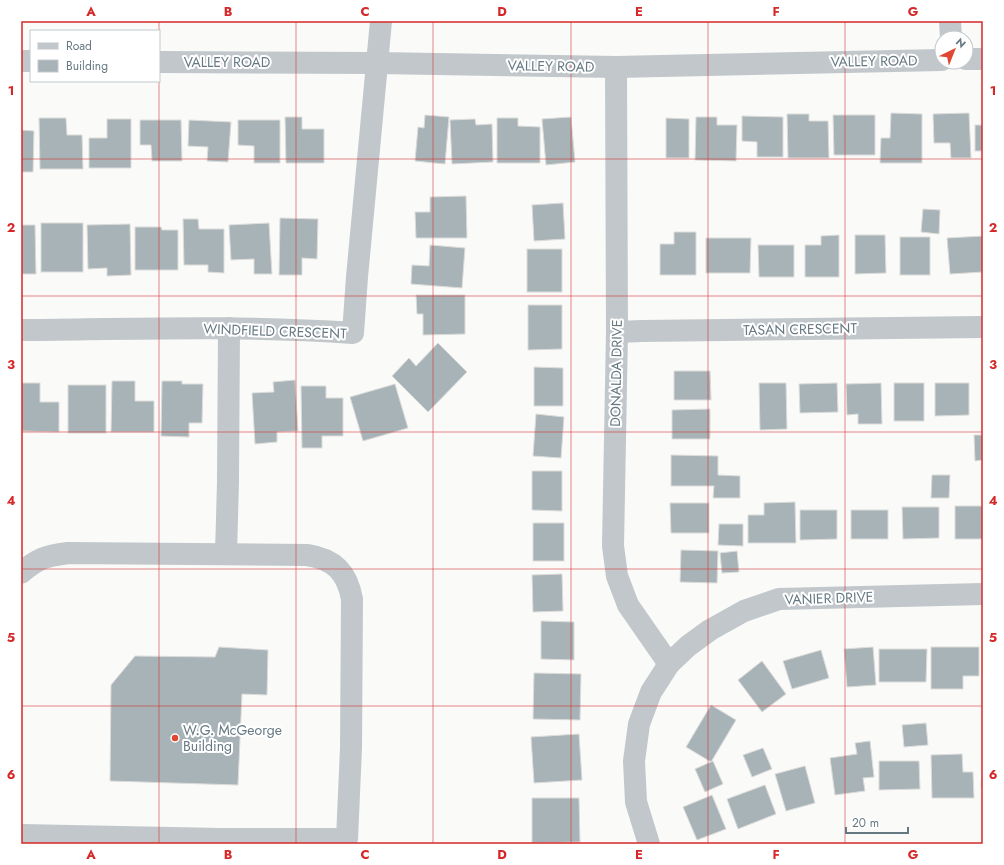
<svg xmlns="http://www.w3.org/2000/svg" width="1004" height="865" font-family="Jost,sans-serif">
  <rect width="100%" height="100%" fill="#fafaf8"/>
  <g fill="#a8b3b7" stroke="#dcdcda">
    <polygon points="891,113 922,114 922,163 880,163 881,138 890,138"/>
    <polygon points="969,113 971,158 951,158 950,143 934,143 933,114"/>
    <polygon points="787,114 809,114 809,121 828,121 829,158 788,158"/>
    <polygon points="425,115 449,117 445,164 415,161 418,127 424,128"/>
    <polygon points="833,115 875,115 875,155 834,155"/>
    <polygon points="742,116 783,117 783,157 757,157 757,142 742,141"/>
    <polygon points="285,117 302,117 302,129 324,129 324,163 286,163"/>
    <polygon points="571,117 575,162 546,165 542,119"/>
    <polygon points="696,117 717,117 717,125 737,125 736,161 695,160"/>
    <polygon points="39,118 66,118 67,135 82,135 83,169 40,169"/>
    <polygon points="497,118 518,118 518,126 540,127 540,163 497,163"/>
    <polygon points="666,118 689,119 689,158 666,158"/>
    <polygon points="107,119 131,119 131,168 89,168 89,138 107,138"/>
    <polygon points="475,119 476,125 492,124 493,162 452,164 450,120"/>
    <polygon points="140,120 181,120 182,161 152,161 151,145 140,145"/>
    <polygon points="189,120 231,122 228,162 207,161 208,147 188,146"/>
    <polygon points="238,120 280,120 280,163 254,163 254,146 238,145"/>
    <rect x="975" y="125" width="8" height="26"/>
    <polygon points="21,130 34,131 33,172 21,172"/>
    <polygon points="466,196 467,238 416,238 415,212 430,212 430,197"/>
    <polygon points="563,203 565,239 534,241 532,205"/>
    <polygon points="923,209 940,210 939,234 921,232"/>
    <polygon points="280,218 318,219 317,259 302,258 302,275 279,275"/>
    <polygon points="183,219 198,219 199,229 224,229 224,273 208,272 208,265 184,265"/>
    <rect x="41" y="223" width="42" height="49"/>
    <polygon points="269,223 272,274 254,274 254,259 231,260 229,225"/>
    <polygon points="130,224 131,275 107,276 107,268 88,269 87,225"/>
    <polygon points="21,225 35,225 36,274 21,274"/>
    <polygon points="135,227 161,227 162,230 178,230 178,270 135,270"/>
    <polygon points="674,232 696,232 696,275 660,275 660,244 674,244"/>
    <polygon points="839,235 839,277 805,277 805,245 821,245 821,236"/>
    <polygon points="855,235 885,235 886,273 855,274"/>
    <polygon points="983,236 983,272 950,274 947,238"/>
    <rect x="900" y="237" width="30" height="38"/>
    <polygon points="706,238 751,238 750,273 706,273"/>
    <polygon points="430,245 465,248 462,288 411,284 412,265 429,266"/>
    <polygon points="758,245 794,245 794,277 759,277"/>
    <rect x="527" y="249" width="35" height="43"/>
    <polygon points="416,295 465,295 465,334 423,335 423,314 417,314"/>
    <polygon points="528,305 562,305 562,349 528,350"/>
    <polygon points="438,343 467,372 428,412 392,376 409,358 416,366"/>
    <polygon points="534,367 563,368 563,406 534,406"/>
    <polygon points="674,371 710,371 711,400 674,400"/>
    <polygon points="295,380 298,431 277,432 277,442 255,444 252,393 274,392 273,382"/>
    <polygon points="112,381 135,381 135,401 154,401 154,432 111,432"/>
    <polygon points="162,381 182,381 182,384 203,384 202,423 189,423 189,437 161,436"/>
    <polygon points="21,383 40,383 40,402 59,402 59,432 21,431"/>
    <polygon points="759,383 786,383 787,429 760,430"/>
    <polygon points="837,383 838,412 800,413 799,384"/>
    <polygon points="881,383 882,424 858,424 858,414 847,415 846,384"/>
    <rect x="894" y="383" width="30" height="38"/>
    <polygon points="935,383 969,383 969,415 935,416"/>
    <polygon points="395,384 408,428 363,441 350,397"/>
    <rect x="68" y="385" width="38" height="48"/>
    <polygon points="301,386 326,386 326,398 343,398 343,436 322,436 322,448 302,448"/>
    <polygon points="710,409 710,439 672,439 672,410"/>
    <polygon points="536,414 564,417 561,458 533,456"/>
    <polygon points="974,435 983,435 983,460 975,461"/>
    <polygon points="671,455 718,456 718,475 740,476 740,498 713,498 714,486 671,486"/>
    <polygon points="532,471 562,471 562,511 532,510"/>
    <polygon points="932,475 950,475 949,498 931,498"/>
    <polygon points="795,502 796,543 748,543 748,515 764,515 764,503"/>
    <polygon points="670,503 709,503 709,533 671,533"/>
    <rect x="955" y="506" width="28" height="33"/>
    <polygon points="902,507 939,507 939,538 903,539"/>
    <polygon points="800,510 837,510 837,539 800,540"/>
    <rect x="851" y="510" width="37" height="29"/>
    <rect x="533" y="523" width="31" height="38"/>
    <polygon points="719,524 743,524 743,546 718,545"/>
    <polygon points="681,550 718,551 717,583 680,582"/>
    <polygon points="737,551 739,572 722,573 720,553"/>
    <polygon points="562,574 563,611 533,612 532,575"/>
    <polygon points="541,621 574,622 574,660 541,659"/>
    <polygon points="219,647 268,650 267,695 242,694 238,785 110,781 111,685 135,656 215,657"/>
    <polygon points="873,647 876,685 847,687 844,649"/>
    <polygon points="931,647 979,647 979,676 963,676 963,689 931,689"/>
    <polygon points="879,649 927,649 926,682 879,682"/>
    <polygon points="821,650 829,678 792,689 783,661"/>
    <polygon points="762,661 786,694 762,712 738,680"/>
    <polygon points="534,673 581,674 580,720 533,719"/>
    <polygon points="711,705 736,720 711,762 686,747"/>
    <polygon points="926,723 928,745 904,747 902,725"/>
    <polygon points="579,734 582,780 534,783 531,737"/>
    <polygon points="870,741 874,777 863,778 865,791 835,795 830,758 857,754 855,743"/>
    <polygon points="763,748 772,769 752,777 743,755"/>
    <polygon points="962,754 963,772 973,772 974,798 932,798 931,755"/>
    <polygon points="983,760 983,787 981,787"/>
    <polygon points="713,761 723,784 705,792 695,769"/>
    <polygon points="879,761 919,761 920,789 879,790"/>
    <polygon points="805,766 815,803 786,811 775,774"/>
    <polygon points="765,785 776,814 738,829 727,799"/>
    <polygon points="712,795 726,829 697,840 683,807"/>
    <polygon points="532,798 579,798 580,842 532,843"/>
  </g>
  <g fill="none" stroke-linecap="round" stroke-linejoin="round">
    <g stroke="#c1c7ca" stroke-width="22">
      <polyline points="950,21 951,38"/>
      <polyline points="966,59 983,59"/>
      <polyline points="21,61 31,61"/>
      <polyline points="159,62 377,63 616,67 942,60"/>
      <polyline points="616,67 617,332 613,546 617,576 628,605 669,664"/>
      <path d="M21,330C132,329 243,325 353,333L357,277L381,21"/>
      <polyline points="617,332 642,331 983,327"/>
      <polyline points="226,554 228,482 229,328"/>
      <path d="M21,573C38,558 46,556 68,553L307,555C334,559 347,572 352,599L351,748L347,839H221L21,835"/>
      <polyline points="649,844 636,802 634,761 639,724 651,692 669,664 688,646 710,630 744,611 779,599 983,594"/>
    </g>
  </g>
  <path fill="none" stroke="#d62828" stroke-width="1" stroke-opacity="0.55" d="M159,21V844M296,21V844M433,21V844M571,21V844M708,21V844M845,21V844M21,159H983M21,296H983M21,432H983M21,569H983M21,706H983"/>
  <circle fill="#e04631" stroke="#fff" stroke-width="1.5" cx="175" cy="738" r="4"/>
  <g text-anchor="middle" dominant-baseline="central" stroke-width="4" stroke-linejoin="round" paint-order="stroke">
    <g font-size="14" fill="#667982" stroke="#fff">
      <text transform="translate(874 61) rotate(-1)">VALLEY ROAD</text>
      <text x="227" y="62">VALLEY ROAD</text>
      <text transform="translate(551 66) rotate(1)">VALLEY ROAD</text>
      <text transform="translate(800 329) rotate(-1)">TASAN CRESCENT</text>
      <text transform="translate(275 331) rotate(2)">WINDFIELD CRESCENT</text>
      <text transform="translate(616 373) rotate(-89)">DONALDA DRIVE</text>
      <text transform="translate(829 598) rotate(-2)">VANIER DRIVE</text>
    </g>
    <g font-size="14" fill="#667982" stroke="#fff" text-anchor="start">
      <text x="183" y="730">W.G. McGeorge<tspan x="183" dy="16">Building</tspan></text>
    </g>
  </g>
  <rect width="1004" height="865" fill="none" stroke="#ffffff" stroke-width="44"/>
  <rect x="30" y="30" width="130" height="52" fill="#ffffff" stroke="#c2c9cd"/>
  <rect x="38" y="43" width="20" height="6" fill="#c1c7ca" stroke="#c2c9cd"/>
  <text x="66" y="50" font-size="12" fill="#667982">Road</text>
  <rect x="38" y="60" width="20" height="12" fill="#a8b3b7" stroke="#c2c9cd"/>
  <text x="66" y="70" font-size="12" fill="#667982">Building</text>
  <g transform="translate(954 50) rotate(43)"><circle r="19" fill="#ffffff" stroke="#c2c9cd"/>
  <path d="M0-3L7 15L0 10L-7 15Z" fill="#e04631"/>
  <text y="-6" font-size="11" font-weight="bold" text-anchor="middle" fill="#667982">N</text>
  </g>
  <path d="M846 827v6h62v-6" fill="none" stroke="#667982" stroke-width="2"/>
  <text x="852" y="827" font-size="12" fill="#667982" stroke="#ffffff" stroke-width="3" paint-order="stroke">20 m</text>
  <rect x="22" y="22" width="960" height="821" fill="none" stroke="#d62828" stroke-width="1.5"/>
  <g font-size="13" text-anchor="middle" font-weight="bold" fill="#d62828">
    <text x="91" y="16">A</text>
    <text x="228" y="16">B</text>
    <text x="365" y="16">C</text>
    <text x="502" y="16">D</text>
    <text x="639" y="16">E</text>
    <text x="776" y="16">F</text>
    <text x="913" y="16">G</text>
    <text x="11" y="95">1</text>
    <text x="993" y="95">1</text>
    <text x="11" y="232">2</text>
    <text x="993" y="232">2</text>
    <text x="11" y="369">3</text>
    <text x="993" y="369">3</text>
    <text x="11" y="505">4</text>
    <text x="993" y="505">4</text>
    <text x="11" y="642">5</text>
    <text x="993" y="642">5</text>
    <text x="11" y="779">6</text>
    <text x="993" y="779">6</text>
    <text x="91" y="859">A</text>
    <text x="228" y="859">B</text>
    <text x="365" y="859">C</text>
    <text x="502" y="859">D</text>
    <text x="639" y="859">E</text>
    <text x="776" y="859">F</text>
    <text x="913" y="859">G</text>
  </g>
</svg>
